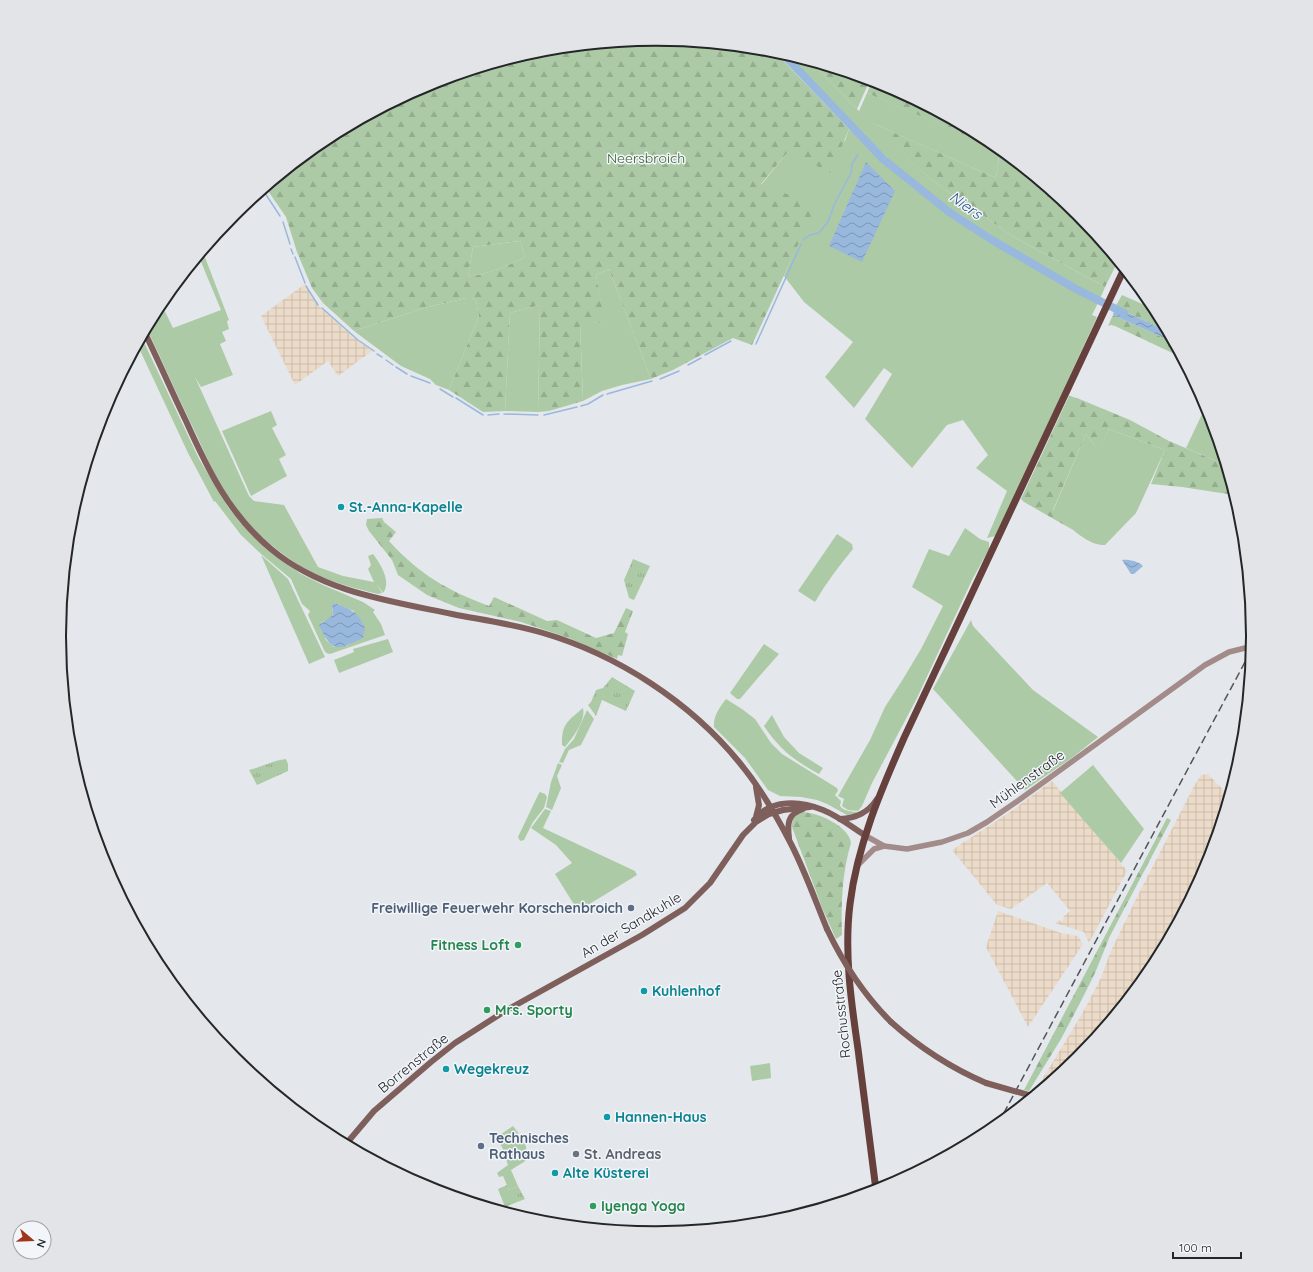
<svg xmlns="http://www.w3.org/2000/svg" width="1313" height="1272" font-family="Quicksand,sans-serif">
  <defs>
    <pattern id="industrial-grid" width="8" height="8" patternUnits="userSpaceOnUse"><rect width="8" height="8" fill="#ecdbc9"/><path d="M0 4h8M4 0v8" fill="none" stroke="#cabcad"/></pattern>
    <pattern id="forest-firs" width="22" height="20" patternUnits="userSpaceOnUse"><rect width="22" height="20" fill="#adcaa6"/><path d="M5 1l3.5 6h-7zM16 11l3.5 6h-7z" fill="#95ad8f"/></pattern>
    <pattern id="park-tufts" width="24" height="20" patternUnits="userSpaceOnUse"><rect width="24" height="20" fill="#adcaa6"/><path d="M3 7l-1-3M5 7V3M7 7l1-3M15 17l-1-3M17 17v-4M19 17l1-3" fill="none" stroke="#95ad8f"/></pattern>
    <pattern id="water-waves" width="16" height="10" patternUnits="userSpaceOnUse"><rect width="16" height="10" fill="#99b8dd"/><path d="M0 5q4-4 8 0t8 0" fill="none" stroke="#7d95b3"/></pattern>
  </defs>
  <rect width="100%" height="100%" fill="#e4e8ec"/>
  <g fill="url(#industrial-grid)">
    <polygon points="305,284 311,295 320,307 358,341 372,351 338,376 328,361 295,385 261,316"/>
    <polygon points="1208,774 1229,796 1208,865 1153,968 1078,1058 1048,1083 1040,1083 1082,1014 1101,978 1110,953 1136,899 1194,786 1201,775"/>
    <polygon points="1052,781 1127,871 1089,943 1084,932 1055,923 1059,920 1061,922 1064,919 1063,917 1070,911 1047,883 1011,909 997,905 952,850 1010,812"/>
    <polygon points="998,911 1061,933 1078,936 1083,944 1028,1027 986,947"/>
  </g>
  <g fill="#adcaa6" fill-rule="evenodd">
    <path d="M785,54L811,62L859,111L867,93L1000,149L996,178L872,123L930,179L1014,237L1105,287L1100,299C1039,266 978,233 924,190C874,149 831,101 785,54Z"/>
    <polygon points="849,129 883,162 923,195 963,225 1005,251 1098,303 1092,315 1097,317 996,536 987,538 1007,491 976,468 988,455 963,420 947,425 912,468 865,419 892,374 884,368 854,408 825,377 853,342 804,302 784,276 800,238 761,185 788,152 845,141"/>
    <path d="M520,241L525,257C515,263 479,278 468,276L473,247Z"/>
    <path d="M203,252L229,320L227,321L229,329L222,332L226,341L220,344L233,375L201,387L195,377L249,496L254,501L284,505L318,567L343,576L374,582L368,569L371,565L368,556L373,554C380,563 392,582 383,593L376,583L382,593L378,594C357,589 323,580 304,568C276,551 249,528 231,501C217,481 207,458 197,436C180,401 164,365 147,329L161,303L173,328L221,310L199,257Z"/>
    <polygon points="609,269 651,379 622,385 602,391 583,401 580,323 604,322 596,275"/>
    <polygon points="466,298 472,298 476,301 479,316 449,390 436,385 430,379 401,366 354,331 424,308"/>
    <polygon points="540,305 538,412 505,411 510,313"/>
    <path d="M142,338L199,459L228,507L240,522L256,539L279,559L301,574L323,585L363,602L375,610L373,612L381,624L385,635L330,654L326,653L324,650L308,615L310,611L302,604L291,579L260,553L241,535L215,501L214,502L188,453L138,346ZM334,603L354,611L349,645L334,647L326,640L321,623L330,618L333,615L332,605Z"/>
    <polygon points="271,411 277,425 272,428 286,455 279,459 287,476 251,496 222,431"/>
    <polygon points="1203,412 1210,415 1226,465 1186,448"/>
    <path d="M1109,429L1165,450L1136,513L1105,545C1086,546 1066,523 1053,511L1086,434L1094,445L1100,447Z"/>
    <polygon points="965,528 980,539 989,542 989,549 972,580 917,698 872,783 862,806 858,811 848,810 842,806 844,799 838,796 870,740 885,707 903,679 921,649 943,606 912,587 929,549 949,556"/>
    <path d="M837,534L852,544L853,549C839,566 826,583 815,602L798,591Z"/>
    <polygon points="261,555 288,579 325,657 309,664"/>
    <polygon points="971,620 973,626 1033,690 1098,737 1073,757 1025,790 933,689"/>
    <polygon points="388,639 393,652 339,673 334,660 354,652 353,649"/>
    <polygon points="764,644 779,654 757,679 740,699 737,699 730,693"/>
    <path d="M726,699L742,709L755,719L771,743L782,754L837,788L838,791L835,795L841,801L840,806C844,811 849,811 856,812L857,814L847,815L827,804L817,800L801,797L780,796L768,790L745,758L714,727C713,716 720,707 726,699Z"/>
    <path d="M583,708C586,721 573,737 565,747L562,745C561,724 568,721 583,708Z"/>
    <polygon points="587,710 594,719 581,745 569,750 563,763 559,762 565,749 574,739"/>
    <path d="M772,715L784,737L799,753L823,768L819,774C794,760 780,750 764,726Z"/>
    <polygon points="558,763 562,765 557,776 561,788 552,810 546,807 551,782"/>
    <polygon points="1093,765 1144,829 1121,863 1060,793"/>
    <polygon points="540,792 545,794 547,797 544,808 533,822 524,840 520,841 518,837 539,793"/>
    <polygon points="545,809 551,811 543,828 635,871 637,875 578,911 555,874 572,863 556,845 531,828"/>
    <polygon points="770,1063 771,1078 752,1081 750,1066"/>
    <polygon points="513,1126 519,1134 518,1135 526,1146 527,1160 511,1170 518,1186 509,1190 503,1176 499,1177 497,1173 508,1165 502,1147 498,1141 500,1135"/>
  </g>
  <g fill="url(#forest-firs)" fill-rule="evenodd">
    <path d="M657,39L773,50L849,129L831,173L788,152L761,184L816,205L752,345L733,338L673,370L651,379L609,269L596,275L605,322L580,324L583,401L549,411L538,412L540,305L510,313L505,411L483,412L449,390L479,316L476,301L472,298H466L424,308L354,331L323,303L312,288L297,252L286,217L266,188L325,139L428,84L540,50ZM520,241L525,257C515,263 479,278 468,276L473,247Z"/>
    <polygon points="811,62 870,80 857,109"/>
    <polygon points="872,81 885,85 988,140 1079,214 1118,261 1105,287 1014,237 930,179 870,122 996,178 1000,150 867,93"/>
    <polygon points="1122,295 1156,310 1167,331 1115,307"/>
    <polygon points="1113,315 1173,342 1181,357 1115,326 1111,325 1108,326"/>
    <polygon points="1069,396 1077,398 1130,420 1169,441 1226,465 1234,495 1182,487 1151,484 1165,450 1109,429 1100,448 1094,445 1086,434 1053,510 1073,530 1024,502 1021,499"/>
    <path d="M382,518L384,522L396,532L389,541C420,575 447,590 489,606L494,597L547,621L557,620L596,638L614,633L626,608L633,611L625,632L628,634L622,656L618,655L617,659L569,638L521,622L459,608L427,595L398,575L392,560L369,531L366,525L367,519Z"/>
    <path d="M802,812C817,812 849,826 851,843C842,873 841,903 842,935L836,939L823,910L792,827C792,819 794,816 802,812Z"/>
    <polygon points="1167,818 1171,820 1110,936 1095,973 1079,1005 1061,1039 1029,1091 1024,1090"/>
  </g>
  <g fill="url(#park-tufts)">
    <polygon points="633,559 650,566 634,600 629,598 624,580"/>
    <polygon points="612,677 635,691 626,711 602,700 596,716 588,705 591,702 596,690 603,688"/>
    <path d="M286,759L288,764V771L257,785L249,770C262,767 274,760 286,759Z"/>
    <polygon points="507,1185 509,1190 518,1186 525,1199 505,1207 498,1189"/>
  </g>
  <g fill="url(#water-waves)">
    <polygon points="866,162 895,191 862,262 829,246"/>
    <polygon points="1115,307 1167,331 1173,342 1113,315"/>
    <path d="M1122,560C1128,559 1138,561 1143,566L1134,574H1131Z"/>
    <path d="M334,603C350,609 358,611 365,628L363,638C336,651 332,653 319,625L333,615L332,604Z"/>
  </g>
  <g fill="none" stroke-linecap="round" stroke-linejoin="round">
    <g stroke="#99b8dd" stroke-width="1.5">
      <polyline points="866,145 868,144"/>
      <polyline points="263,190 280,216"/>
      <polyline points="283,222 290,244"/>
      <polyline points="803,240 810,235 819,233 828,222 834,205 851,173 852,164 858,154"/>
      <polyline points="291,249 293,254"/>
      <polyline points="295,257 305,283"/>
      <polyline points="306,286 318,305"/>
      <polyline points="322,308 358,340 374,351"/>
      <polyline points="756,344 801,244"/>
      <polyline points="377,354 382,357"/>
      <polyline points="705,355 731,341"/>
      <polyline points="386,360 393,365"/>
      <polyline points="688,365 701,358"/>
      <polyline points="396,367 407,374"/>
      <polyline points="411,376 430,383"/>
      <polyline points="660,379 679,371"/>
      <polyline points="440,389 453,397"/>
      <polyline points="607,394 652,381"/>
      <polyline points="456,398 483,415"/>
      <polyline points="581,406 588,404 603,395"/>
      <polyline points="504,414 538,415"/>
      <polyline points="488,415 499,414"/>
      <polyline points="544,415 577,407"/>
    </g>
    <polyline stroke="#99b8dd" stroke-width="8" points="782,53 883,159 949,212 992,240 1076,289 1124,313"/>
    <g stroke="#a28b88" stroke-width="5.5">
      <polyline points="866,836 884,846 907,849 942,842 968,833 987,822 1019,800 1205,665 1229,652 1253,646"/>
      <polyline points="858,865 874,849 884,846"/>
    </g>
    <g stroke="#7f5f5b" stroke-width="6">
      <path d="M145,333C159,362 172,392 186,421C208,470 229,514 271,549C322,592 389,601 452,614C483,620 513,624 543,633C618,655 690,702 739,762C759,786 775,813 789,840C804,868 815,900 827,929"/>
      <polyline points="756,787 759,805 756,817"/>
      <path d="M840,819C856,818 868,813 877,799"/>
      <path d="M754,820C771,798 801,801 823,810C838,816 852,827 866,836"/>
      <path d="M789,838C787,823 788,814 803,809"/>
      <path d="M891,1022C920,1048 951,1068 986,1083"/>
      <polyline points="346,1144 374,1111 431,1062 455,1043 505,1011 642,935 685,908 710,883 743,835 756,822 769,814 783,810 810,807"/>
    </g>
    <path stroke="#65403c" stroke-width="7" d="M876,1190C870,1143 864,1096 858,1049C851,1001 844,952 850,904C857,846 881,790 904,738L1124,269"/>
    <polyline stroke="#525557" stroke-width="1.5" stroke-dasharray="8 4" stroke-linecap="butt" points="998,1124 1252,649"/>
    <g stroke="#7f5f5b" stroke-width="6">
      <path d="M827,929C844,965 863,994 891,1022"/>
      <polyline points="986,1083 1032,1096"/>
    </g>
  </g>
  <g fill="#0f9aa8" stroke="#f2f5f9" stroke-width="1.5">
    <circle cx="341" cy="507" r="4"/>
    <circle cx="644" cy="991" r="4"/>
    <circle cx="446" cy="1069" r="4"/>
    <circle cx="607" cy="1117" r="4"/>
    <circle cx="555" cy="1173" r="4"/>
  </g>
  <g fill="#5c6f8a" stroke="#f2f5f9" stroke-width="1.5">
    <circle cx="631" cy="908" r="4"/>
    <circle cx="481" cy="1146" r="4"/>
  </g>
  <g fill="#2e9e5b" stroke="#f2f5f9" stroke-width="1.5">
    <circle cx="518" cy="945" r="4"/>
    <circle cx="487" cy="1010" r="4"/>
    <circle cx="593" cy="1206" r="4"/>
  </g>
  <circle fill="#6b7280" stroke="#f2f5f9" stroke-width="1.5" cx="576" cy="1154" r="4"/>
  <g text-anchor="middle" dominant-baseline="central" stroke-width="3" stroke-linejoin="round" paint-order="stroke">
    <g font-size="14" fill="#325b28" stroke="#f2f5f9">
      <text x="646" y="158">Neersbroich</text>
    </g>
    <g font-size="14" font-weight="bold" fill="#0d838f" stroke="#f2f5f9" text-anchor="start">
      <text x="349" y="507">St.-Anna-Kapelle</text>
      <text x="652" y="991">Kuhlenhof</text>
      <text x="454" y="1069">Wegekreuz</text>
      <text x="615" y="1117">Hannen-Haus</text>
      <text x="563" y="1173">Alte Küsterei</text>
    </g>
    <g font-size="14" fill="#242627" stroke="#f2f5f9">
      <text transform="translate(1027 779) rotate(-36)">Mühlenstraße</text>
      <text transform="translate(631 925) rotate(-31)">An der Sandkuhle</text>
      <text transform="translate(841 1014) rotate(-96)">Rochusstraße</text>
      <text transform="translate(413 1063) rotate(-39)">Borrenstraße</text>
    </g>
    <g font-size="14" font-weight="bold" fill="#4e5e75" stroke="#f2f5f9" text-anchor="end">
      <text x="623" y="908">Freiwillige Feuerwehr Korschenbroich</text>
      <text x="489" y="1138" text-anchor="start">Technisches<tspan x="489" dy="16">Rathaus</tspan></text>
    </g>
    <g font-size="14" font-weight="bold" fill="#27864d" stroke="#f2f5f9" text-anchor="start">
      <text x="510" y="945" text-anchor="end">Fitness Loft</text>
      <text x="495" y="1010">Mrs. Sporty</text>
      <text x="601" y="1206">Iyenga Yoga</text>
    </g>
    <g font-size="14" font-weight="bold" fill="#5b616d" stroke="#f2f5f9" text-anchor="start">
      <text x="584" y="1154">St. Andreas</text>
    </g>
    <g font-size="15" font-style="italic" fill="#2b5786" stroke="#f2f5f9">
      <text transform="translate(966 205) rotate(35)">Niers</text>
    </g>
  </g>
  <path d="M0 0H1313V1272H0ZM66 636a590 590 0 1 1 1180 0a590 590 0 1 1-1180 0Z" fill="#e2e4e8" fill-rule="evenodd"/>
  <path fill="none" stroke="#242627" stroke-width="2" d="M66 636a590 590 0 1 1 1180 0a590 590 0 1 1-1180 0Z"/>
  <g transform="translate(32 1240) rotate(109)"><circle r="19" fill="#f2f5f9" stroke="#a0a2a5"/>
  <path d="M0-3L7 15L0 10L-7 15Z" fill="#9f361c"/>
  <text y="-6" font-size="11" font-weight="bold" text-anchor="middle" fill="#242627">N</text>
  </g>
  <path d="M1173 1252v6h68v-6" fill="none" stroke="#242627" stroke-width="2"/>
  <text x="1179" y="1252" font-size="12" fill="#242627" stroke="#f2f5f9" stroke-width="3" paint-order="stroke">100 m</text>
</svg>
